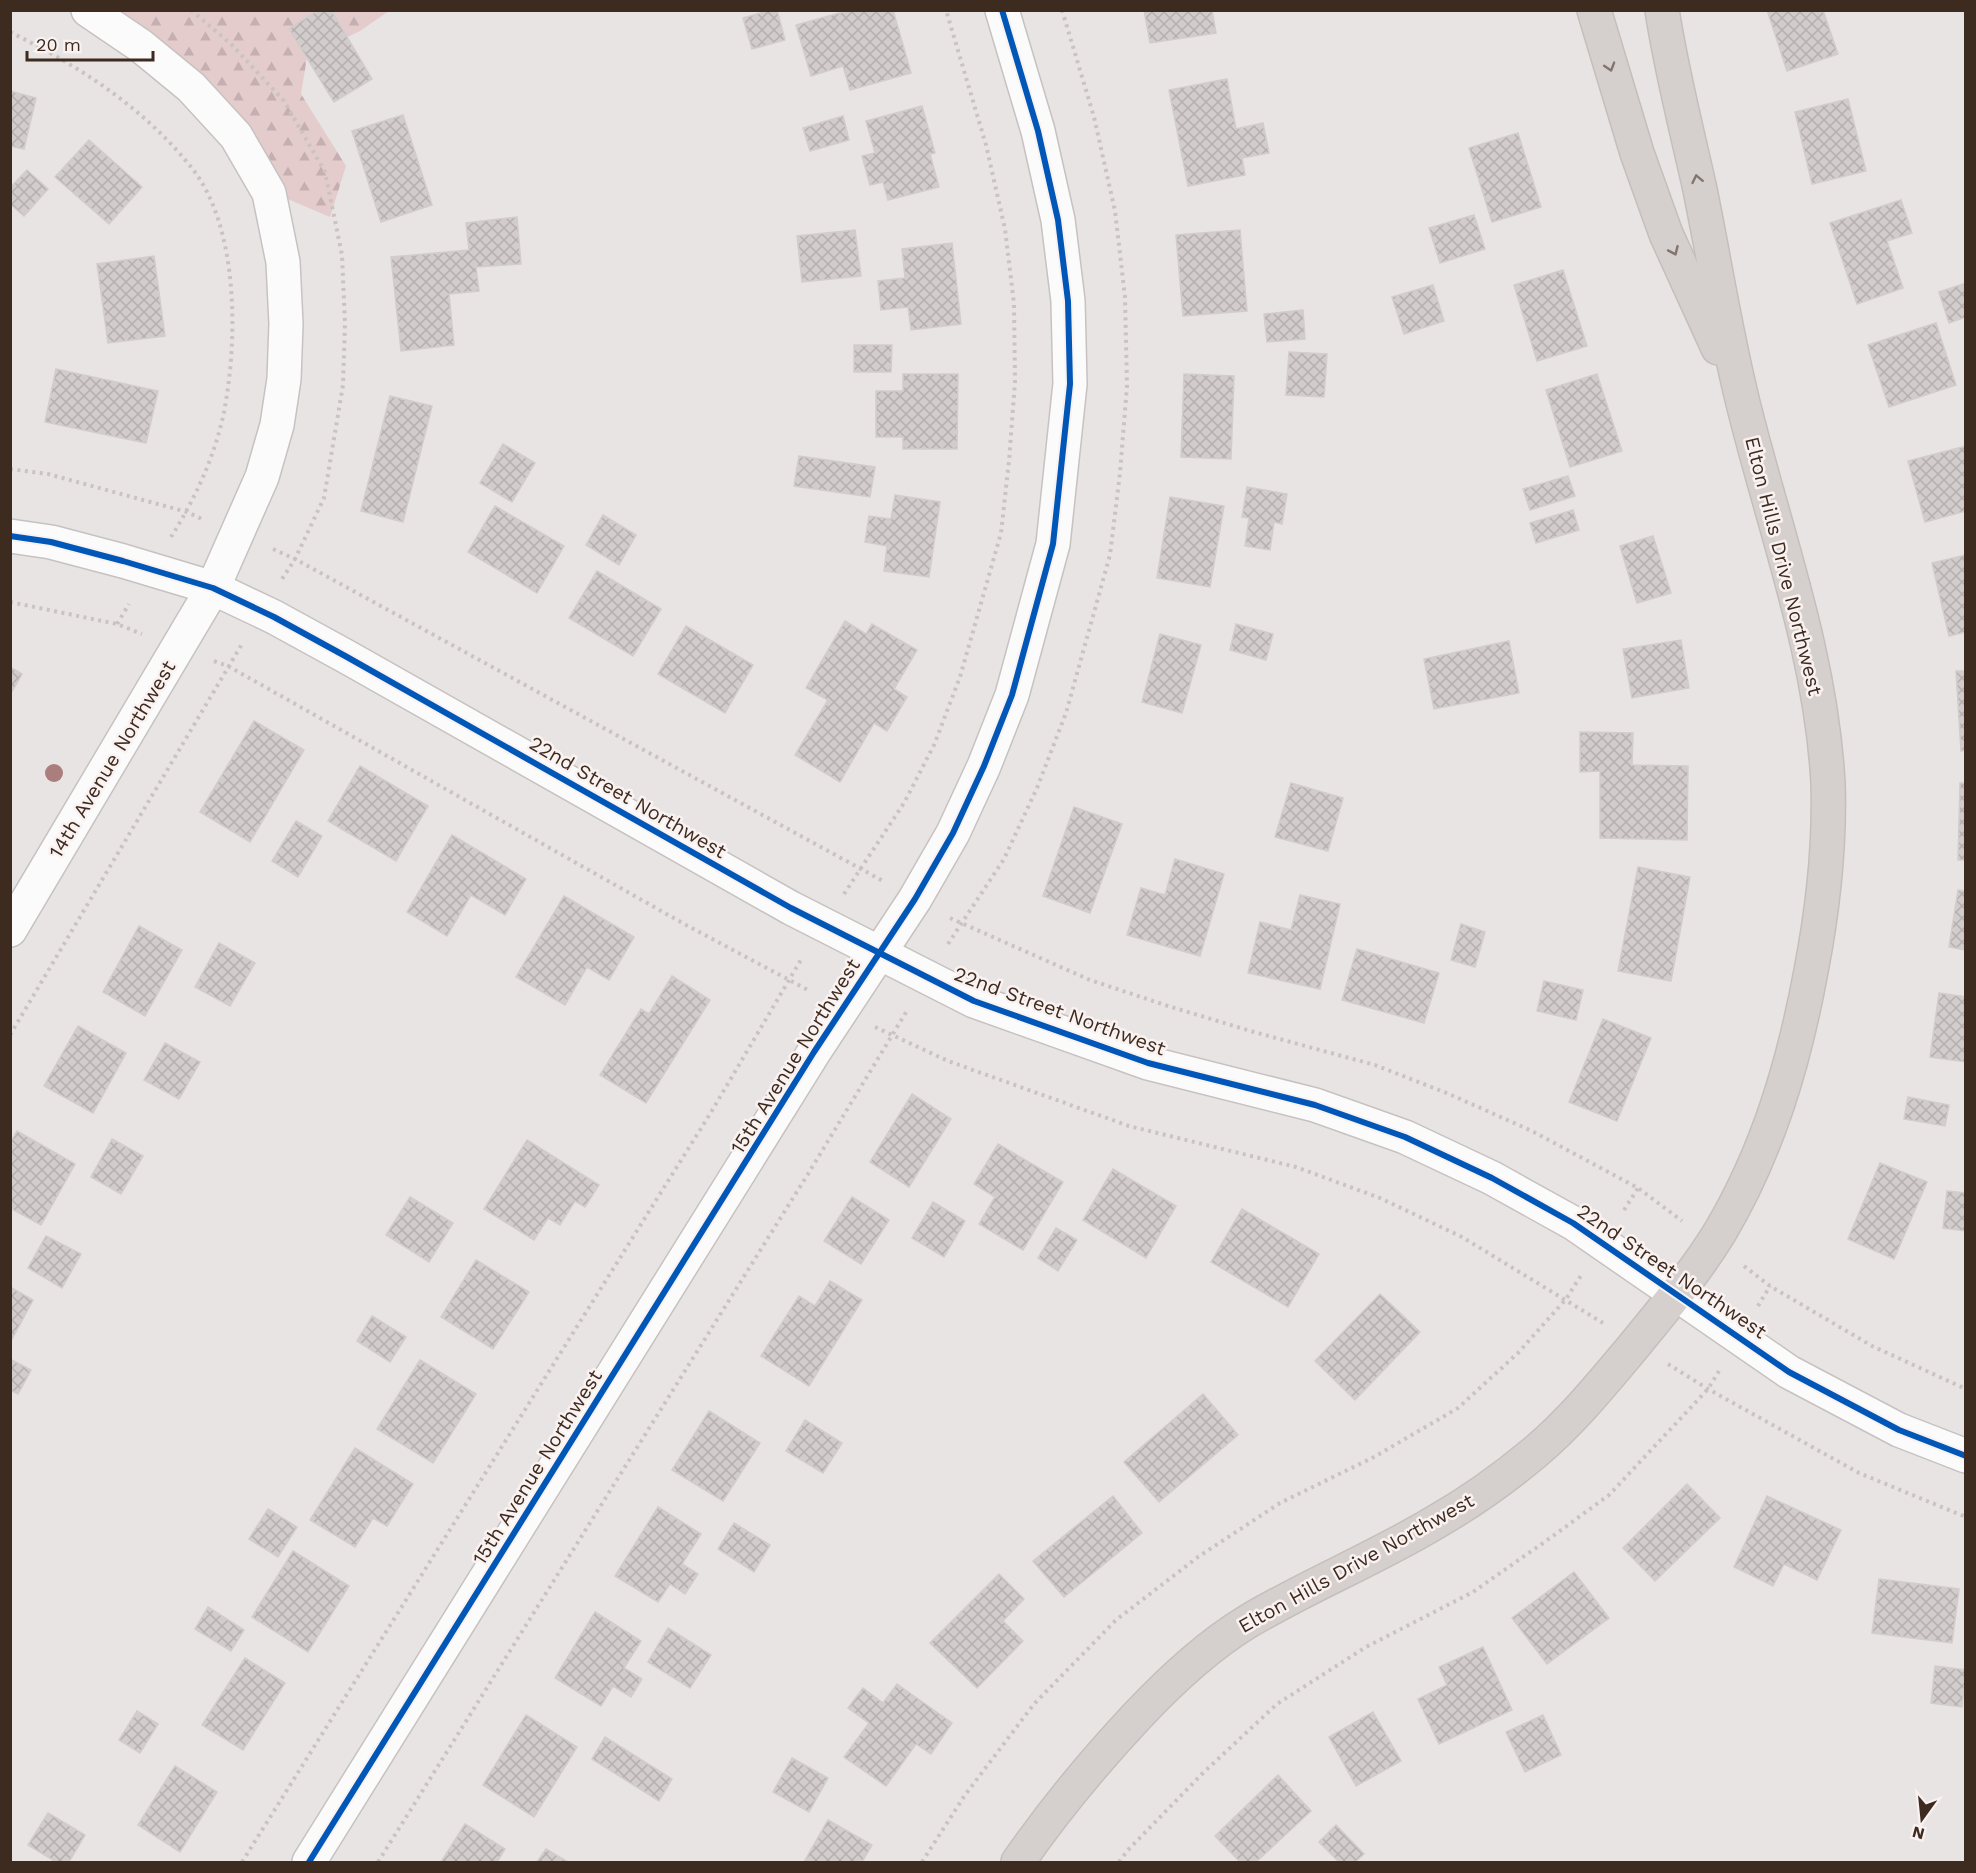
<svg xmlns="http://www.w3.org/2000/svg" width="1976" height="1873" font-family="'Work Sans',sans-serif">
  <defs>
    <pattern id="forest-firs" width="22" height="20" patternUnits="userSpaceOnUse" patternTransform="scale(1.5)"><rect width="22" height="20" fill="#e4cccd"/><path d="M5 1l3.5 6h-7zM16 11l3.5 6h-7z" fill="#c5afb0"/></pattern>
    <pattern id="building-cross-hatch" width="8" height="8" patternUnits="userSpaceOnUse" patternTransform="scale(1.5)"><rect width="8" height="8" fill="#d2cdcc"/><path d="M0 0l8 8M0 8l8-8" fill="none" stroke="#b5b0af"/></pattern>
  </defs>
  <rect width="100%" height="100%" fill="#e9e4e4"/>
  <polygon fill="url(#forest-firs)" points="120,11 389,11 360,31 307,57 301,94 346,166 330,217 290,200 231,124"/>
  <g fill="url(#building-cross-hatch)" stroke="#d2cdcc" stroke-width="1.5">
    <polygon points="318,10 331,10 372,79 334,102 289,29"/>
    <polygon points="771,10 777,10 785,40 752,49 743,18"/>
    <polygon points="850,10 893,10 911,73 850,90 843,66 811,76 796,25"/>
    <polygon points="1144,10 1212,10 1216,33 1150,43"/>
    <polygon points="1767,10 1823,10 1838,54 1787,71"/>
    <polygon points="1227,79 1236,129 1263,123 1269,153 1242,158 1245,175 1188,186 1169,90"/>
    <polygon points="10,91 36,98 24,149 10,146"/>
    <polygon points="1848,99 1866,171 1812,184 1795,112"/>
    <polygon points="922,106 935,153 930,154 939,187 888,200 883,182 870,185 862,156 875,153 866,121"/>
    <polygon points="403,115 432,205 381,222 352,131"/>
    <polygon points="843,116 849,140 810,151 803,128"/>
    <polygon points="1518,133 1541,207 1492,222 1469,148"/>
    <polygon points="89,140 142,187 109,224 55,177"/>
    <polygon points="27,170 48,189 24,216 10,204 10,188"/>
    <polygon points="1901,200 1912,233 1887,241 1903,288 1857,304 1830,223"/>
    <polygon points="1474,215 1485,249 1440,263 1429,228"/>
    <polygon points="517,217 521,264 476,267 479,291 449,294 454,345 401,351 391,257 469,250 466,223"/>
    <polygon points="855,230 861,276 802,282 797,236"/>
    <polygon points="1240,230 1247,311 1183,316 1176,235"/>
    <polygon points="952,243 961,324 911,330 908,307 881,310 878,281 905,278 902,249"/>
    <polygon points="154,256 165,336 108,343 97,264"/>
    <polygon points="1563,270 1587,346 1537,361 1514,285"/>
    <polygon points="1966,283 1966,317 1949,323 1939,292"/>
    <polygon points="1433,285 1444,321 1404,334 1392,297"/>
    <polygon points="1303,310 1305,339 1267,342 1264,314"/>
    <polygon points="1936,323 1956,385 1889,407 1868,345"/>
    <polygon points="854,345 892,345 891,372 854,372"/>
    <polygon points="1289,352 1327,354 1324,397 1286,395"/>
    <polygon points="56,369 158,391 146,443 45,422"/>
    <polygon points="903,374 958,374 957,449 903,449 903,437 876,437 876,391 903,391"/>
    <polygon points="1184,374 1234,376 1231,459 1181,457"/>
    <polygon points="1597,374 1622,451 1570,467 1546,390"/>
    <polygon points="390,396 432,406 403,522 361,511"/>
    <polygon points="503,444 535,463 512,502 480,483"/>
    <polygon points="1966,446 1966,511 1925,522 1908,461"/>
    <polygon points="799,456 875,467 870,497 794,486"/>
    <polygon points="1568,476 1575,496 1530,510 1523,489"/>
    <polygon points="1247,487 1287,494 1282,524 1274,522 1270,550 1245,546 1249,518 1242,517"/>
    <polygon points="895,495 940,502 929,577 884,571 887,546 865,542 869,516 891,519"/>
    <polygon points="1170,497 1224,506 1210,587 1157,578"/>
    <polygon points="495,506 564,546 537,593 468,552"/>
    <polygon points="1573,510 1579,530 1536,543 1530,523"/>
    <polygon points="603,515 636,535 619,565 586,545"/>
    <polygon points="1653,536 1671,593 1637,603 1620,546"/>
    <polygon points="1966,555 1966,632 1949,636 1932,563"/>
    <polygon points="597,571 661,609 633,656 569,618"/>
    <polygon points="845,621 866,634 872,624 917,650 894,689 907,697 887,731 874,723 840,782 795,755 828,700 806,688"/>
    <polygon points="1236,624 1273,634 1266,660 1230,650"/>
    <polygon points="686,626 753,665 725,713 658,674"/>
    <polygon points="1160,634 1201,645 1182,713 1142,702"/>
    <polygon points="1681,640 1689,688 1632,698 1623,649"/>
    <polygon points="1509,641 1519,693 1434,709 1424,659"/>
    <polygon points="10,667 22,674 10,695"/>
    <polygon points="1956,671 1966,671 1966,750 1961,751"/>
    <polygon points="254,721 304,750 250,842 200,812"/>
    <polygon points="1580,732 1633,733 1632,765 1688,766 1687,840 1600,838 1600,771 1580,772"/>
    <polygon points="360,766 428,806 396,861 328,821"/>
    <polygon points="1291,783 1343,798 1328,851 1275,837"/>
    <polygon points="1960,783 1966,783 1966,860 1958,860"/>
    <polygon points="1074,807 1122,824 1090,913 1043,896"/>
    <polygon points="296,821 322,836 298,877 272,861"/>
    <polygon points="452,835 526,879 505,915 471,895 447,936 407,912"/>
    <polygon points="1175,859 1224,874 1200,956 1127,935 1141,888 1165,895"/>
    <polygon points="1638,867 1690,877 1671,981 1618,971"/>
    <polygon points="1958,890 1966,891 1966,950 1949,947"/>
    <polygon points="1300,895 1340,904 1320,989 1248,973 1260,922 1291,930"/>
    <polygon points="564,896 634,937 609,980 587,967 565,1005 516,977"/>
    <polygon points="1461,924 1485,932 1475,967 1451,960"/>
    <polygon points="139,926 182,950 145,1016 103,992"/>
    <polygon points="219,943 255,963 230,1006 195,987"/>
    <polygon points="1357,949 1439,973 1424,1023 1342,1000"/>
    <polygon points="672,976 710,1000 646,1103 600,1075 641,1009 649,1014"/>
    <polygon points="1544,981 1583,990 1576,1020 1537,1011"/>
    <polygon points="1939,993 1966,997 1966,1062 1930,1057"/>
    <polygon points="1603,1019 1651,1038 1617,1121 1569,1102"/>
    <polygon points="78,1026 126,1053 93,1113 44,1086"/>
    <polygon points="165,1043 200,1062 179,1099 144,1080"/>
    <polygon points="912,1094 951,1119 909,1187 870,1162"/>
    <polygon points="1908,1097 1949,1105 1945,1126 1904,1119"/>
    <polygon points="17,1131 75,1164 41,1225 10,1208 10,1143"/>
    <polygon points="112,1139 143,1156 121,1194 91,1177"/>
    <polygon points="527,1140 599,1185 585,1207 575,1201 560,1225 548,1218 534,1240 484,1209"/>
    <polygon points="998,1144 1063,1182 1023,1250 979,1224 995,1197 974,1184"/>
    <polygon points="1880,1163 1927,1182 1894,1259 1848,1239"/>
    <polygon points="1113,1169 1176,1206 1146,1258 1083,1220"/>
    <polygon points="1947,1191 1966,1193 1966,1231 1943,1228"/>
    <polygon points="410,1197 453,1223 429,1262 386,1235"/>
    <polygon points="852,1197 889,1220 861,1264 824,1241"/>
    <polygon points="933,1202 965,1221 944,1257 912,1238"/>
    <polygon points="1242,1209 1319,1254 1288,1307 1211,1262"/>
    <polygon points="1056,1228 1077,1240 1058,1271 1038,1258"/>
    <polygon points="46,1236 81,1254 62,1288 28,1268"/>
    <polygon points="476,1260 529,1292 493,1349 441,1317"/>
    <polygon points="830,1281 862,1300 809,1386 761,1356 799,1296 815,1306"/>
    <polygon points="10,1287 33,1300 11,1341 10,1341"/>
    <polygon points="1380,1294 1420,1332 1355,1400 1315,1361"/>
    <polygon points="372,1316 406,1337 390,1362 357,1341"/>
    <polygon points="10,1359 31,1370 18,1394 10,1390"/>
    <polygon points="420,1360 476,1394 433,1463 377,1429"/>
    <polygon points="1203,1394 1238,1435 1159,1502 1124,1462"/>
    <polygon points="709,1411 760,1443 723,1501 672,1470"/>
    <polygon points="805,1420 842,1443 823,1473 786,1451"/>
    <polygon points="355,1448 413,1484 387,1526 373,1518 355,1547 310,1520"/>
    <polygon points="1687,1484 1720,1518 1655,1581 1623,1548"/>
    <polygon points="1113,1496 1142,1533 1064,1597 1033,1561"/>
    <polygon points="1767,1496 1841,1530 1817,1580 1784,1564 1773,1586 1734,1567"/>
    <polygon points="658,1507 701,1534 682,1564 698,1574 685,1594 670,1584 658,1602 615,1576"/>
    <polygon points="268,1509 297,1527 278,1557 249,1539"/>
    <polygon points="734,1523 770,1545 754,1572 718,1549"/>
    <polygon points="293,1551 349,1586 308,1652 252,1617"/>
    <polygon points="1574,1572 1609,1618 1547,1664 1512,1618"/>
    <polygon points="999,1574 1024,1599 1003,1621 1023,1641 977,1688 930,1643"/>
    <polygon points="1879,1579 1959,1589 1952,1643 1872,1633"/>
    <polygon points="208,1607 244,1630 231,1651 195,1629"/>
    <polygon points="595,1612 641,1641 624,1668 642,1679 631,1697 613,1686 601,1706 555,1678"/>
    <polygon points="668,1628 711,1655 690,1688 648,1662"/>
    <polygon points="1483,1647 1512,1710 1439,1744 1418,1699 1447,1685 1439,1667"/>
    <polygon points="245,1658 285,1683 243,1750 202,1725"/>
    <polygon points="1935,1666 1966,1670 1962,1707 1931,1703"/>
    <polygon points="897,1684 952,1723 931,1754 916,1744 886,1786 844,1757 869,1723 848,1708 863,1688 883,1703"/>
    <polygon points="137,1711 158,1724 140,1753 119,1740"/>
    <polygon points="1373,1712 1401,1761 1356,1786 1329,1737"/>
    <polygon points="526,1715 577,1747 534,1817 483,1785"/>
    <polygon points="1543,1715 1561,1755 1525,1772 1506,1732"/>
    <polygon points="605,1737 672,1779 659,1801 592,1759"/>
    <polygon points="792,1758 828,1778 809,1812 773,1792"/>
    <polygon points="175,1766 217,1792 180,1852 138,1825"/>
    <polygon points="1278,1775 1311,1811 1256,1862 1240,1862 1215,1836"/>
    <polygon points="48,1813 85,1835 69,1862 56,1862 28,1845"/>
    <polygon points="828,1820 872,1845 862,1862 804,1862"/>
    <polygon points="465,1824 505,1849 497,1862 441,1862"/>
    <polygon points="1336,1825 1364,1854 1355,1862 1339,1862 1319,1842"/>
    <polygon points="546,1849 568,1862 537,1862"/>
  </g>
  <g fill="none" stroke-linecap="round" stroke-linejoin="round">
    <defs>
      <g id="minor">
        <polyline points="10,536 51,542 123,561 213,588 274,617 347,657 791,908 974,1001 1148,1063 1315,1105 1405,1137 1492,1178 1573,1223 1789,1372 1899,1430 1966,1456"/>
        <polyline points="10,930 213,588 262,477 277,425 284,379 286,324 283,262 269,193 236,136 191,87 141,46 88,10"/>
        <polyline points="309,1862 814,1052 915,899 953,833 984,766 1012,695 1053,544 1070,384 1068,301 1058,220 1038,131 1002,10"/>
      </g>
      <g id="major">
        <polyline points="1594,10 1637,153 1666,234 1718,348"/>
        <path d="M1018,1862C1054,1810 1094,1762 1137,1716C1170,1681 1206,1647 1247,1622C1307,1586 1374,1559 1434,1523C1469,1503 1503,1479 1534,1453C1571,1422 1602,1384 1633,1347C1663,1310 1695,1273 1720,1232C1768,1151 1794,1063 1811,971C1823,909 1830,845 1828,783C1821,652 1774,529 1743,403C1725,331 1714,257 1699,185C1686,127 1671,69 1662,10"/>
      </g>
    </defs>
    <use href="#minor" stroke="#c7c2c1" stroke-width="36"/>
    <use href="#major" stroke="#c5bfbc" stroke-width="36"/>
    <g stroke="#cac3c0" stroke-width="4" stroke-dasharray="3 4.5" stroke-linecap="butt">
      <polyline points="191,10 232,45 284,101 325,172 342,255 345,324 343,385 324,498 295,559 282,579"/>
      <path d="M10,32C79,66 143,107 191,167C239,226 238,340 224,412C215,456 195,499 171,537"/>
      <polyline points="10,469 48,474 187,512 202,519"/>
      <polyline points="273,549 295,559 883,881"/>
      <polyline points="10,602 117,624 142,634"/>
      <polyline points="117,624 129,604"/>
      <polyline points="214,661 228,666 686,925 808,990"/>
      <polyline points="844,894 904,803 934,745 960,677 1001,533 1009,461 1015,382 1014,304 1005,229 986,145 946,10"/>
      <polyline points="950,918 1090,980 1168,1006 1254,1032 1375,1065 1449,1094 1532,1131 1638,1188 1682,1221"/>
      <polyline points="948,944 1004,859 1037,788 1066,713 1110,555 1120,473 1127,386 1125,297 1115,211 1094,117 1062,10"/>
      <polyline points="875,1027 948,1061 1129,1126 1296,1167 1380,1198 1462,1237 1603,1323"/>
      <polyline points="10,1035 242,644"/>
      <polyline points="1624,1210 1638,1188"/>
      <polyline points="1744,1266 1770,1286 1872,1346 1966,1389"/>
      <polyline points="1758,1306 1770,1286"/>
      <polyline points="1668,1364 1708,1389 1859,1473 1966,1517"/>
      <polyline points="242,1862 710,1114 802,958"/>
      <polyline points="378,1862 808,1174 908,1009"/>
      <polyline points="922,1862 965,1795 1034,1704 1116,1620 1198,1557 1280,1503 1374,1457 1458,1408 1518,1353 1566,1299 1582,1274"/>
      <polyline points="1119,1862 1128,1850 1202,1774 1277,1704 1366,1647 1473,1592 1553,1536 1609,1495 1708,1389 1719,1371"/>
    </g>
    <use href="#minor" stroke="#fcfbfb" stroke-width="33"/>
    <use href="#major" stroke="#d5d0cd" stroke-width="33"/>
    <defs>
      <g id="cycleway">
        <polyline points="10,536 51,542 123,561 213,588 274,617 347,657 791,908 974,1001 1148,1063 1315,1105 1405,1137 1492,1178 1573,1223 1789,1372 1899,1430 1966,1456"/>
        <polyline points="309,1862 814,1052 915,899 953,833 984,766 1012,695 1053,544 1070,384 1068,301 1058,220 1038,131 1002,10"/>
      </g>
    </defs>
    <use href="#cycleway" stroke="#f9f2f1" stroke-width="10"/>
    <use href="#cycleway" stroke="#0057b8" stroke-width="6"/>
  </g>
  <circle fill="#aa7e7d" cx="54" cy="773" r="9"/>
  <defs><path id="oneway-chevron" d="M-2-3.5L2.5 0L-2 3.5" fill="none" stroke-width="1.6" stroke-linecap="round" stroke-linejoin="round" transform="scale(1.5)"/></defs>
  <g stroke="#82756e">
    <use href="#oneway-chevron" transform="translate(1610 67) rotate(73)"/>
    <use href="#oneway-chevron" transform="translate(1697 179) rotate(-102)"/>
    <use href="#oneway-chevron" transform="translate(1674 251) rotate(66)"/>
  </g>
  <g text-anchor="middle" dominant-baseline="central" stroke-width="5" stroke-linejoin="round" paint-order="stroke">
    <g font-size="20" fill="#3e2b20" stroke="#f9f2f1">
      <text transform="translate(1784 566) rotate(76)">Elton Hills Drive Northwest</text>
      <text transform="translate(112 759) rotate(-59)">14th Avenue Northwest</text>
      <text transform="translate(628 797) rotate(30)">22nd Street Northwest</text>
      <text transform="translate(1060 1011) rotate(20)">22nd Street Northwest</text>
      <text transform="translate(795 1056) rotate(-58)">15th Avenue Northwest</text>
      <text transform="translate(1672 1271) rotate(34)">22nd Street Northwest</text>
      <text transform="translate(537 1467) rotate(-58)">15th Avenue Northwest</text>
      <text transform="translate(1356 1563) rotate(-29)">Elton Hills Drive Northwest</text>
    </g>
  </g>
  <rect width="1976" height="1873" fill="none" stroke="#3e2b20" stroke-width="24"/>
  <g transform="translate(1922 1819) rotate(195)" stroke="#f9f2f1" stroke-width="4.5" paint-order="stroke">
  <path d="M0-4.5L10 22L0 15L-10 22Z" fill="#3e2b20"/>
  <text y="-9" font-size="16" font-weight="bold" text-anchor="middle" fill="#3e2b20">N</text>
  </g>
  <path d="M27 51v9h126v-9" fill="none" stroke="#3e2b20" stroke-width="3"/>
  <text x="36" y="51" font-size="18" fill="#3e2b20" stroke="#f9f2f1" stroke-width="4.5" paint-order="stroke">20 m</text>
</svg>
